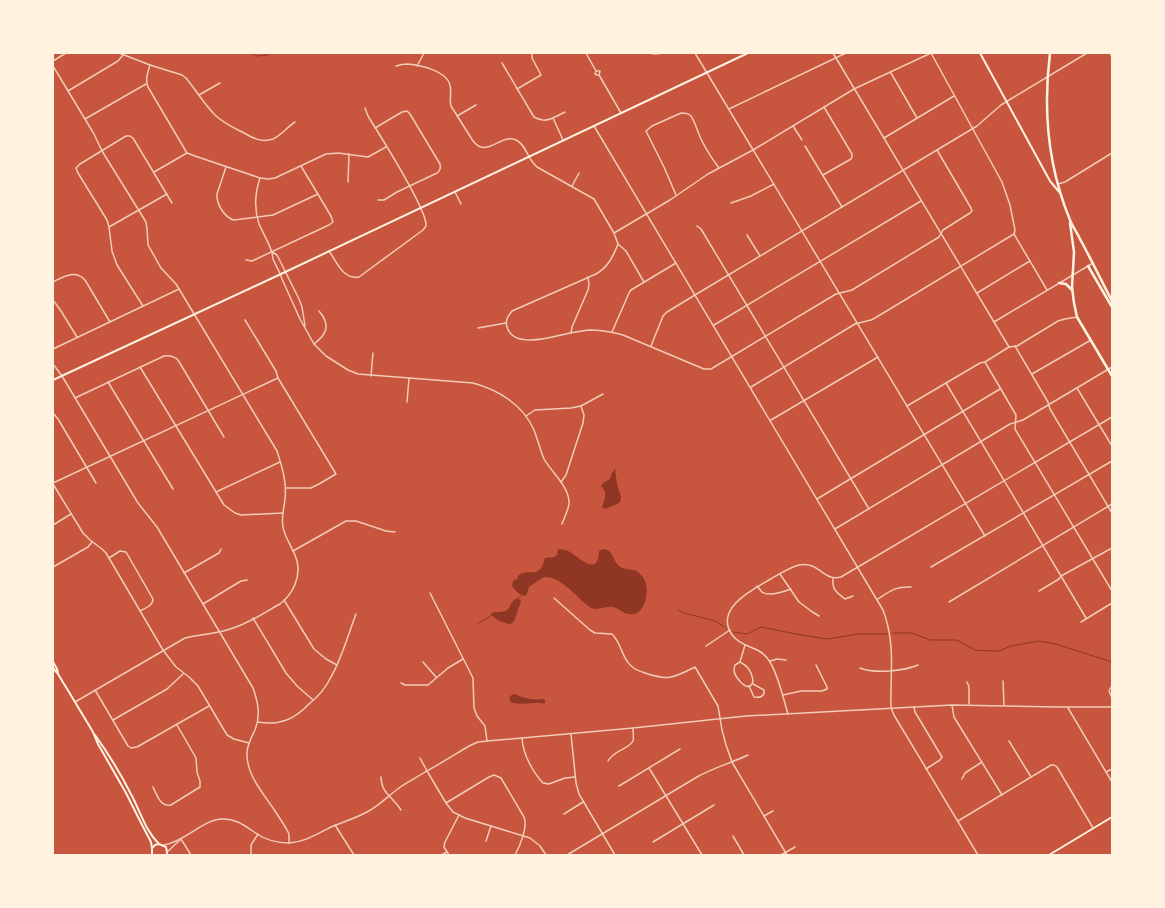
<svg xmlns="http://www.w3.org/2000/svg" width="1165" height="908" font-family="Inter,sans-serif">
  <rect width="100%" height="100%" fill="#c8553d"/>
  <g fill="#8f3625">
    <path d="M615,469L617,484L621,497L620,502L617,504L605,509L602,507C605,499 608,492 601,486L603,483L610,479L612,473Z"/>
    <path d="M558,549C563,549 567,550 570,552C581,559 598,577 599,551C612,544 612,560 619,566C624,570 631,569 637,571C640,574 644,577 645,581C649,591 646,611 634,614C625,616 621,609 613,607C605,606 599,611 591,608C578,599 561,576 545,577C543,577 532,585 529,587L527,594L525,596L518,593L512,586L513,581L517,579L518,576C529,566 539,582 545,558L554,557L557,555Z"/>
    <path d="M517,598L521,601C521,602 515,618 515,620C513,623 512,623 510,624C503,623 495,620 491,614L493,612C515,613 505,606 517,598Z"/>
    <path d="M514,694C524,698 533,701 544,699L545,701V703C541,704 539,702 535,703C532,703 513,705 511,702C509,700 510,699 510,696Z"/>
  </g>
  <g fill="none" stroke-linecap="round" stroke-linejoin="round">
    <g stroke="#8f3625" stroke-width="1">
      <polyline points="251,53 257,56 268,55 269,53"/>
      <polyline points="519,599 521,595"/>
      <polyline points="678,610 684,613 715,621 726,628"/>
      <polyline points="477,624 492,615 491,615"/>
      <polyline points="733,632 747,634 761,627 801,635 828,639 858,634 887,634"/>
      <polyline points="893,633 912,633 930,640 957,640 975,650 992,651 999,651 1011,646 1039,641 1056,644 1112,662"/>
    </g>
    <g stroke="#f1ccb7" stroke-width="1.5">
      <path d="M119,53L150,65L182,75L186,78C196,90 204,104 215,115C223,123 234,128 244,133C253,138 262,143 273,139C282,135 287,127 295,122"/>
      <polyline points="586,53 596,71"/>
      <polyline points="649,53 655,54 663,53"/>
      <polyline points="695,53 985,536"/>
      <polyline points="833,53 1009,347"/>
      <polyline points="931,53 1002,182 1010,205 1015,230 1014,234 1047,290"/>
      <polyline points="53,61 66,53"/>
      <path d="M502,63L534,117C541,121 546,121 553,118L563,140"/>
      <path d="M150,65C148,72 145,79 148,87L187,153L195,156L260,178L268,179L275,178L326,154L338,153L368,157L386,147"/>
      <path d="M53,66L94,134L102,151L146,222L147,229L148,245L161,268L176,284L277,451C282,467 287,482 285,499C284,508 281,518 283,527C285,539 294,549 297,561C301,577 293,594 280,604C265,612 250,623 233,628C218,634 201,634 185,638L75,702"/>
      <path d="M396,66C399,65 404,64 408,64C420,65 447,71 450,85C452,92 449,99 451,106L473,141C487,159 501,133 516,140C525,143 528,160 537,167L594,199L614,233L618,244L626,251L644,282"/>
      <polyline points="417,66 424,53"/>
      <polyline points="891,73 917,118"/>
      <polyline points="599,75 597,75 595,74 596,71 600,71 599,75 621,113"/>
      <polyline points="517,89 541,75 532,58 532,53"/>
      <polyline points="68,91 118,61 123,55"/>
      <polyline points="199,95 220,83"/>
      <polyline points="729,109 846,53"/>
      <polyline points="457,116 476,105"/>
      <polyline points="553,118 565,112"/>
      <polyline points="85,119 146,84"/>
      <polyline points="793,126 802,140"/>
      <path d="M375,128L402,112L407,111L410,114L440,164C441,168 440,171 437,173L397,192L384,200H378"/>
      <polyline points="884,138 954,96"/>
      <polyline points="805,146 842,207"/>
      <path d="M226,167L217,194C216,204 225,218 234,220L273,215L318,194"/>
      <polyline points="154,172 187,153"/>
      <polyline points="823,175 851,159 852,157 852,154 824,107"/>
      <path d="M260,178C255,193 254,209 259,224C263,233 268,241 271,250C273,253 272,256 273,259C276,266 280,272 282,279L300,319L314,344L326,356L348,370L358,374L473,383C499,390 523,405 534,430C538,440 540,450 544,459C552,473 570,487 569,504C568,511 564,518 562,524"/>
      <polyline points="348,182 349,154"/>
      <polyline points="1058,184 1065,182 1112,153"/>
      <polyline points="572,186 579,173"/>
      <polyline points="455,192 461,204"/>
      <path d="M676,195L664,167L646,131L652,126L681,113C684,113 687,113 690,115C695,120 698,134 702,141C707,151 713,160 719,168"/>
      <polyline points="731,203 751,196 774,184"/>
      <polyline points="697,226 701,229 869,509"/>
      <polyline points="109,227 167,194"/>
      <polyline points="614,233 670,200 708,174 753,150 854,89 931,53"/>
      <polyline points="747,235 760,256"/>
      <path d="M618,244C613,257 608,267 596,274L512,311C508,316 505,320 507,327C514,350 555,336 570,333C576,332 582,331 589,330C600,330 612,332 623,335L704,369H711L836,294L852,290L939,237L943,230L970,213L972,211L971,208L937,150"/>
      <path d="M329,251C337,262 343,280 359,277L423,230L426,226C428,210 379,134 368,116L365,108"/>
      <polyline points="272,252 277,255 299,299 302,307 305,326"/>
      <polyline points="246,260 252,261 329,225 333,222 331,216 301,166"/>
      <path d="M53,282C63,277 75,269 85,280L110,322"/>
      <polyline points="977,293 1030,261"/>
      <polyline points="53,300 61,311 77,337"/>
      <polyline points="143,306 117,265 112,251 109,227 107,220 78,173 76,168 80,164 126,136 130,136 133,138 172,203"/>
      <polyline points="245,320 276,371 278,378 336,474 319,484 311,488 286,488"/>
      <polyline points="994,322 1093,263"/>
      <polyline points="714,325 921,201"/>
      <polyline points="478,328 506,323"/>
      <polyline points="612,332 629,293 631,290 676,263"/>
      <polyline points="571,333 572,327 588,290 589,285 588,277"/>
      <path d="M314,344C327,334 331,325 319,311"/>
      <polyline points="651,346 663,316 667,312 695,295"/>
      <polyline points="1015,346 1048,402 1050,409 1112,513"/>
      <polyline points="53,349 179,289"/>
      <polyline points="985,362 1016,415 1015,429 1112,591"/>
      <path d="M53,364L62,376L138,503L157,527L253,688C258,702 261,715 255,730C251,738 247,745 247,753C246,775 264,794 275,811C279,817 283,823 287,830L289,834V843"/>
      <polyline points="140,367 224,505 235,513 241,515 283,513"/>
      <polyline points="1032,374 1091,340"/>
      <polyline points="371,376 373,353"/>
      <polyline points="108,382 173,489"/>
      <polyline points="946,383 1086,618"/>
      <polyline points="751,387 855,324 871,320 875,318 1014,234"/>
      <polyline points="1077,388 1112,446"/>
      <path d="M75,398L164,356C170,355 174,356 178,360L224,437"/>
      <polyline points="407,402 409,378"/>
      <polyline points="907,406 980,363 985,362 1009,347 1017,346 1058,321 1065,319 1077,317"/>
      <polyline points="53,413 58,419 96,483"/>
      <polyline points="526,416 535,410 571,408 581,406 603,394"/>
      <polyline points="771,420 878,357"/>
      <polyline points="561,482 566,475 583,423 584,415 581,406"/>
      <polyline points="53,483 278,378"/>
      <polyline points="53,484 83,533 90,540 102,549 106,553 163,650 176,667 189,677 198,686 227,735 234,739 249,743"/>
      <polyline points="216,492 280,462"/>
      <polyline points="817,499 1000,389"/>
      <polyline points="53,525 71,514"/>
      <polyline points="835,529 1010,424 1023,420 1112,367"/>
      <polyline points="293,551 346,521 356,521 386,531 395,532"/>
      <path d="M109,558L120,551L126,552L153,599C153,606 145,608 140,611"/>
      <polyline points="53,567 88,547 92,542"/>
      <polyline points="931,567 1112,461"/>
      <polyline points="184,573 219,553 221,549"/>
      <polyline points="780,574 799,602 811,611 819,616"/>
      <path d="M833,578C832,590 836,592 845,599L853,596"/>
      <path d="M757,586C759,588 760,590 762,592C769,597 783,592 791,589"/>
      <polyline points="1039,591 1059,579 1061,576 1112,548"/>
      <polyline points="430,593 473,678 474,708 477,716 485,726 487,741"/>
      <path d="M554,598L590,630L595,633L612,634C620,642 621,652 627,661C631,668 638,671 645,673C669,681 673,678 695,667L718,706L722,730L726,745L732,762L787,855"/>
      <path d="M878,599C890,591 896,586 911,587"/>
      <polyline points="284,600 314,649 326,659 337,665"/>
      <polyline points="949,602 1112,504"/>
      <polyline points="203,604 241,581 247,580"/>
      <polyline points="253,618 286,673 297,686 313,700"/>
      <polyline points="1081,622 1112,603"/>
      <polyline points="706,646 730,630"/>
      <polyline points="770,661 777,659 786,660"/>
      <polyline points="423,662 436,677"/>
      <path d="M740,662C743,664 746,665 748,668C751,672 756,683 750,686C744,689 735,676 734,671C734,668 734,667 735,665Z"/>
      <polyline points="740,662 745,645"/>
      <path d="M860,668C875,674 904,671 918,665"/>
      <polyline points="1003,681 1004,705"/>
      <polyline points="967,682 969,687 969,704"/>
      <polyline points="401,683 405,685 428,685 448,668 463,659"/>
      <polyline points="1112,685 1109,691 1112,698"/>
      <path d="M749,686L754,697C759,698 765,697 764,690L753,684"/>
      <polyline points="95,690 128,746 131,748 137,747 209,706"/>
      <polyline points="783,695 801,691 822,691 827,689 827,687 816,665"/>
      <polyline points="952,705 954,717 1002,795"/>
      <polyline points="914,707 915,712 942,757 940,760 926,769"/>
      <polyline points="1068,708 1112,782"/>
      <path d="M788,714C783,698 779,677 770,662C760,645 743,649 733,636C713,610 751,590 769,580C778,575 788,568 799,565C820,561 823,582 841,577L1112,417"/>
      <polyline points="113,720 167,689 183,674"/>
      <path d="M258,722C280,726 295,719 310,703C319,696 326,687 331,677C342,658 348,635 356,614"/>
      <polyline points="571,734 576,783 579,794 615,855"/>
      <path d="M522,738C523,754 532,771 543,783L549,784L565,778L575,777"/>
      <polyline points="1009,741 1031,777"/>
      <polyline points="420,758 427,771"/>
      <path d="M608,761C614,750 629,749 633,741C634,737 633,732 633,728"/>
      <polyline points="649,768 702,855"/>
      <polyline points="1106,772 1112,769"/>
      <path d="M381,777C381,793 393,797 401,810"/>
      <polyline points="962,779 965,773 982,762"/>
      <polyline points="619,786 680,749"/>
      <path d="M153,787C157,795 160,807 171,805L200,787V781L197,772L196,758L177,725"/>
      <path d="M446,803L489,777L494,775L501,778L524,817C528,827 520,846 515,855"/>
      <polyline points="564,814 583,802"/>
      <polyline points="764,816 773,811"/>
      <polyline points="958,821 1051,765 1054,765 1057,767 1093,828"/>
      <polyline points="335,825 354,855"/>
      <polyline points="733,836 744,855"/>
      <polyline points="181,839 191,855"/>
      <polyline points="486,841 491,826"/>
      <polyline points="653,842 714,805"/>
      <polyline points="251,855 251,845 258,834"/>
      <polyline points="441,855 447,852"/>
      <polyline points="449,855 444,847 445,842 459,815"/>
      <path d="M567,855L697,777C713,768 731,763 748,755"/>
      <polyline points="781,855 795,847"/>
    </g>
    <g stroke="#f1ccb7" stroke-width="1.5">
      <polyline points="1110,53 1112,57"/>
      <path d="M594,126L883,610C896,644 890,673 891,708L894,715L978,855"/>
      <polyline points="695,295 977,126 1001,105 1087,53"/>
      <polyline points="427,771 446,803 453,812 465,818 530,838 540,846 546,855"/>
      <path d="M164,845C184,842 203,820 221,819C236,818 245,826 257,834C266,840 278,843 289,843C305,842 317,834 331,827C343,822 356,818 367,812C379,806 388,796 399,788C407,782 416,778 425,772C440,764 454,755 469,746L478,742L487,741L633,728L746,716L952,705L1060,707H1112"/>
      <polyline points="167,852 180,840"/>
    </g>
    <g stroke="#fff3e0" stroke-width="2">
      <polyline points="980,53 1050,181 1060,193"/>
      <polyline points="53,380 281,274 748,53"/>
      <polyline points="53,662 57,669 58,673"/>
      <polyline points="53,668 58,674 75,702 93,732 98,744 126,793 140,821 151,842 152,848"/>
      <path d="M95,735C108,753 123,778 133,798C141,814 146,831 159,844"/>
      <polyline points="152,855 152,848 155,845 159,844 166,847 167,852 167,855"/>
      <polyline points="1049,855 1112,817"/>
    </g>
    <g stroke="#fff3e0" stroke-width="2.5">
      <path d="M1050,53C1043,109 1048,167 1070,220C1072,226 1077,232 1080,239C1091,259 1101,280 1112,301"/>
      <polyline points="1070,223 1074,252 1072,287 1074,303 1077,317 1112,376"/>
      <polyline points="1088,266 1112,307"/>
      <polyline points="1059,283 1066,284 1072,290"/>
    </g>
  </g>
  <rect width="1165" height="908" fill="none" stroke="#fff3e0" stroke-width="108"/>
</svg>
